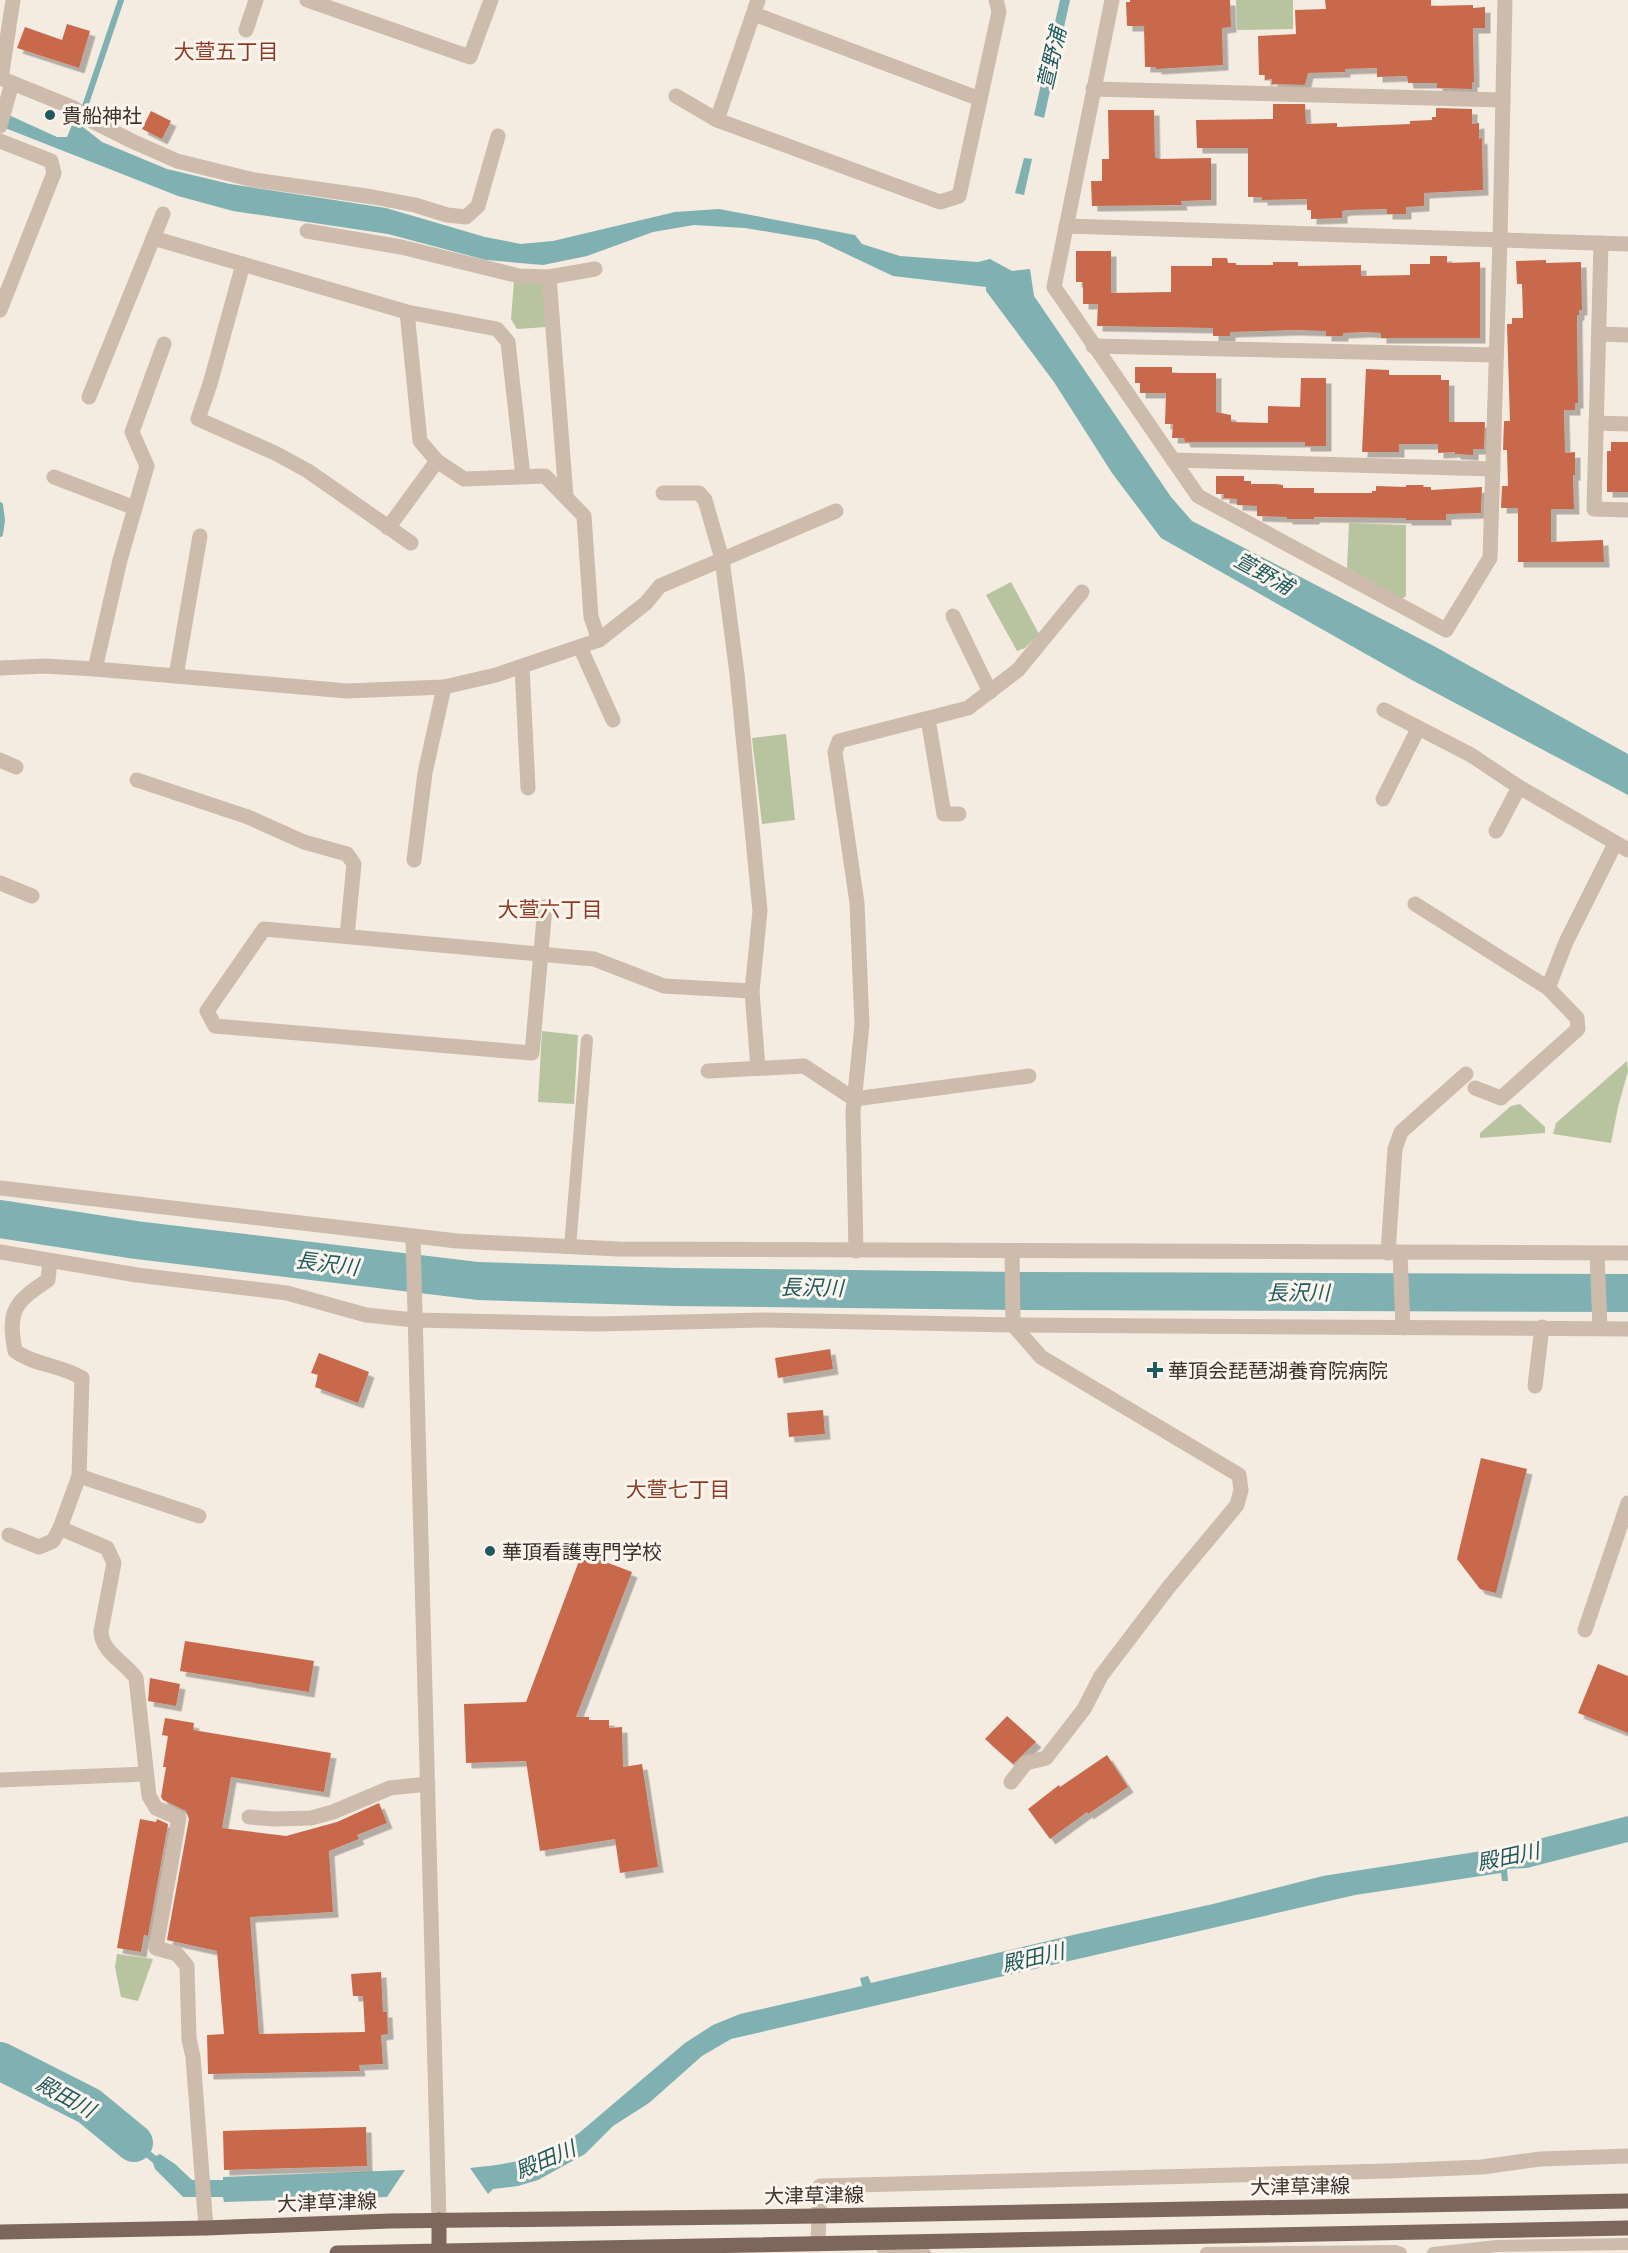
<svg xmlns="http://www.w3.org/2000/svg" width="1628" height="2253" font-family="'IBM Plex Sans','Noto Sans JP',sans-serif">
  <defs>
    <filter id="shadow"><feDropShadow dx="5.5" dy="5.5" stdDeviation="0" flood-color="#0004"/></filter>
  </defs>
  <rect width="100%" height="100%" fill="#f4ebe1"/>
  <g fill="#b8c4a0">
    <polygon points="1236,0 1293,0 1293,29 1237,30"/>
    <polygon points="514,282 544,284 547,327 517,329 511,319"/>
    <polygon points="1349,523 1406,525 1406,596 1402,599 1347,568"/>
    <polygon points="1011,582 1039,634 1025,648 1017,651 986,595"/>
    <polygon points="786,734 795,820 762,824 752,738"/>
    <polygon points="542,1031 578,1035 574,1104 538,1102"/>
    <polygon points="1627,1061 1628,1071 1618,1107 1611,1143 1553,1134 1556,1123"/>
    <polygon points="1520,1104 1545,1127 1545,1133 1480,1138 1480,1133 1511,1106"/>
    <polygon points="117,1954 153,1959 138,2001 121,1997 115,1967"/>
  </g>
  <g fill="#7fb0b2">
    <polygon points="1060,0 1070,0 1044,118 1034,115"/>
    <polygon points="0,111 57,137 67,137 74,120 102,142 167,169 230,184 386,208 485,237 521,244 553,241 675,212 719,209 855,235 862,244 900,256 978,262 990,259 1012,271 1030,269 1034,296 1171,497 1192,521 1432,645 1628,754 1628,795 1410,679 1161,538 1112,473 1054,382 986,291 986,287 893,276 817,240 745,228 694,225 653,232 587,256 543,265 486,260 388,234 233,211 178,196 0,126"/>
    <polygon points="1024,158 1032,159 1024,195 1015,193"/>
    <path d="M1628,1816V1842L1527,1868L1507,1869L1508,1881H1502L1501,1873L1355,1895L731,2039L702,2056L649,2103L613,2126L585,2154L538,2180L518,2186L493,2189L488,2194L470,2168C513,2164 543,2158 579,2133L685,2043L713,2025L740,2014L862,1986L860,1978L868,1976L871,1983L1073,1935L1213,1904L1323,1876L1507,1847Z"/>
    <polygon points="98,2108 156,2156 160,2154 175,2164 192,2180 223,2180 223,2177 405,2170 387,2197 224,2202 223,2197 183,2197 155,2169 153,2163 94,2113"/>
  </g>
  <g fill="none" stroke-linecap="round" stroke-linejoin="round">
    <g stroke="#7fb0b2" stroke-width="6">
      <polyline points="77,130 121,0"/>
      <polyline points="0,505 2,520 0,534"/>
    </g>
    <g stroke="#7fb0b2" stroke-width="38">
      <polyline points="0,1219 136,1240 478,1281 675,1287 1025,1291 1628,1293"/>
      <polyline points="0,2061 89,2106 134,2143"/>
    </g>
  </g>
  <g fill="#c8694b" filter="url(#shadow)">
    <polygon points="1130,0 1230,0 1231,27 1222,28 1223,65 1156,69 1156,67 1145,67 1144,26 1127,26 1126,2 1130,2"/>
    <polygon points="1325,0 1431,0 1431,6 1473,5 1473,8 1485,7 1485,28 1473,28 1474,82 1472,82 1472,89 1437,88 1437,83 1408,83 1407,76 1377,77 1377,68 1345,69 1345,72 1308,73 1305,85 1272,84 1272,79 1265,80 1265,75 1259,75 1258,36 1296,34 1295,10 1326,9"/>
    <polygon points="67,24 90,31 79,68 17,48 25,27 62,40"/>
    <polygon points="1273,104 1305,104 1306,124 1337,123 1337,127 1410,124 1410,121 1432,120 1432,117 1436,117 1436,108 1472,109 1472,124 1479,123 1479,139 1482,138 1483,190 1424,193 1424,206 1406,207 1406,214 1387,214 1387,209 1348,210 1342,211 1342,218 1311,219 1311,210 1307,210 1307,199 1262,200 1262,197 1248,197 1248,148 1197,148 1196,120 1273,119"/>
    <polygon points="1108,110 1154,110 1155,158 1158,158 1159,159 1211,158 1211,200 1181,201 1182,205 1092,206 1091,181 1102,181 1102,159 1109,159"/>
    <polygon points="151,111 171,121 162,139 142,129"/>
    <polygon points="1076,251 1111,251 1111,293 1171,292 1171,266 1212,266 1212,258 1227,258 1228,263 1236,263 1236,265 1273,265 1273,262 1298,262 1298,266 1361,265 1361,276 1410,275 1410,264 1430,264 1430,256 1447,256 1447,263 1480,262 1480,338 1381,338 1381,333 1365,332 1343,333 1343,336 1326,336 1326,331 1294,330 1230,332 1230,336 1213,336 1213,328 1097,326 1098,304 1083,304 1083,282 1076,282"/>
    <polygon points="1546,260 1546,263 1581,262 1582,310 1579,310 1579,315 1577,315 1578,403 1575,403 1575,410 1564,410 1565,453 1575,452 1575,475 1573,475 1574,509 1551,509 1551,542 1603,540 1604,562 1518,562 1518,508 1501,508 1502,486 1508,486 1507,450 1503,450 1504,421 1510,421 1507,324 1512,324 1512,318 1523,318 1522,284 1517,284 1516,261"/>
    <polygon points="1135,367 1172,367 1172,373 1216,373 1216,412 1231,415 1231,422 1268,423 1268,406 1300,407 1301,378 1326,378 1326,446 1305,446 1305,442 1185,442 1184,438 1172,438 1173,424 1165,424 1166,393 1140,393 1140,383 1135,383"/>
    <polygon points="1366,369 1389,370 1389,375 1441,375 1441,380 1449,380 1449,422 1485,422 1484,449 1473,449 1473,455 1455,454 1455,452 1438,453 1438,444 1399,444 1399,452 1362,452"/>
    <polygon points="1611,442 1628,442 1628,492 1607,492 1607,451 1611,451"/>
    <polygon points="1216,476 1244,476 1244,481 1251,481 1251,484 1275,484 1283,485 1283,488 1314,488 1314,493 1372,493 1372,491 1376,491 1376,486 1406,487 1406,485 1424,485 1423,487 1431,487 1431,490 1482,487 1481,513 1446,514 1446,520 1406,520 1406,518 1314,517 1314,519 1287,519 1287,517 1257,516 1257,506 1237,505 1237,499 1224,498 1224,494 1216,494"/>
    <polygon points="830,1349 833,1369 778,1378 775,1358"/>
    <polygon points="319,1353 369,1372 358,1403 315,1387 318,1375 311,1373"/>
    <polygon points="823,1410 825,1434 789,1437 787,1413"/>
    <polygon points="1481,1458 1527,1469 1496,1593 1480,1589 1457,1559"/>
    <polygon points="582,1553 632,1572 576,1717 589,1717 589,1720 609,1720 609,1728 622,1727 623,1767 642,1764 658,1867 620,1873 615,1839 540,1851 526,1761 466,1763 464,1704 526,1702"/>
    <polygon points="185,1641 314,1661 309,1692 180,1671"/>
    <polygon points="1598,1664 1628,1676 1628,1733 1578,1713"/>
    <polygon points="150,1678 180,1684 176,1706 148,1701"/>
    <polygon points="1007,1716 1036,1742 1013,1764 985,1739"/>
    <polygon points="165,1718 194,1723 193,1730 331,1753 324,1792 231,1777 222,1828 286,1836 337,1822 379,1803 387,1823 357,1835 359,1839 329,1851 333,1912 250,1917 259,2034 365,2032 363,1996 353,1996 351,1974 381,1972 383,2012 387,2012 388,2034 381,2035 383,2064 359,2065 360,2071 208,2074 207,2035 224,2034 217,1951 167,1940 189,1819 186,1811 163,1800 161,1797 166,1767 163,1767 168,1736 162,1735"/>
    <polygon points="1107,1755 1128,1787 1088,1814 1087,1812 1050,1839 1028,1809 1059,1785 1060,1787"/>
    <polygon points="140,1819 156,1822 157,1819 168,1824 148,1936 144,1935 141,1952 117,1948"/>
    <polygon points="366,2127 367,2166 224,2170 223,2131"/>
  </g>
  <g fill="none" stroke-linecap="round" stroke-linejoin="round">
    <g stroke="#cdbbac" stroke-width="12">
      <polyline points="570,1247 587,1040"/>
      <polyline points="882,2248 925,2253"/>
      <polyline points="1206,2253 1395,2251 1401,2253"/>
      <polyline points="1433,2253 1497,2246 1628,2244"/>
    </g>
    <g stroke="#cdbbac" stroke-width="15">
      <polyline points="307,0 470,57 491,0"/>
      <polyline points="1112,0 1054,287 1198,496 1446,630 1490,558 1500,240"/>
      <polyline points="754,14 980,99"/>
      <polyline points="246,30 256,0"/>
      <polyline points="0,78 74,108 92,121 134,142 177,161 254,180 373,197 415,205 447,215 466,217 478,206 498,136"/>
      <polyline points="1,78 13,0"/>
      <polyline points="1093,89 1503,100"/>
      <polyline points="676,96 717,120 940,202 959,196 999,12 996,0"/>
      <polyline points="717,120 758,0"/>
      <polyline points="0,126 12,83"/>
      <polyline points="0,141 51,161 54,173 0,310"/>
      <polyline points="307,231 401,247 519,276 549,277 566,497"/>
      <polyline points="153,238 407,312 497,329 508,342 523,476"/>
      <polyline points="1601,243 1594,509 1628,510"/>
      <polyline points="243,264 210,384 198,419 275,453 308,471 411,543"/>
      <polyline points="549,277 595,269"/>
      <polyline points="407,312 420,441 437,461 464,479 545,476 584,516 591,617 599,640"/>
      <polyline points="1599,334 1628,335"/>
      <polyline points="1093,346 1496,355"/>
      <polyline points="89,397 163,214"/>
      <polyline points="1596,423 1628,424"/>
      <polyline points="1173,460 1493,469"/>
      <polyline points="54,477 135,508"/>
      <polyline points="663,493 699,493 705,500 722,559 737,674 760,911 752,991 758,1068"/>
      <polyline points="388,528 437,461"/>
      <polyline points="953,616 990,692"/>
      <polyline points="580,647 613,720"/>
      <polyline points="522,667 528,788"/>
      <polyline points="0,668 44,666 95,669 347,691 444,687 496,675 599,640 646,603 660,586 836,511"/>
      <polyline points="95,669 120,560 147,466 132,432 164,344"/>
      <polyline points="176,676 200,536"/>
      <polyline points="1384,710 1471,755 1519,787 1628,850"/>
      <polyline points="928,719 944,814 959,814"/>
      <polyline points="0,760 16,767"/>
      <polyline points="137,780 248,817 304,842 347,854 354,864 347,936"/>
      <polyline points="1383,799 1418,729"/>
      <polyline points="1496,831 1519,787"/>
      <polyline points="414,860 425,773 444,687"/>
      <polyline points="0,883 32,896"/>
      <polyline points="1415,904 1548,988 1577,1018 1578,1029 1501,1098 1475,1088"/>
      <polyline points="545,907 532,1053 215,1026 207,1011 264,929 594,959 664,986 752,991"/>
      <polyline points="1548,988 1566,942 1615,844"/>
      <polyline points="708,1071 804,1066 854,1099 1029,1076"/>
      <polyline points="856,1251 853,1112 862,1025 857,903 835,752 839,741 968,708 1018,670 1082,592"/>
      <polyline points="0,1252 137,1275 287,1293 366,1315 414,1320 597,1324 763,1320 1013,1325 1628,1329"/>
      <polyline points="1388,1253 1395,1149 1401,1132 1466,1074"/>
      <polyline points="1400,1253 1403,1328"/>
      <polyline points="1597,1253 1600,1327"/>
      <path d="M50,1261L48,1280C15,1302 7,1310 15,1351C34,1365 61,1365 82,1378L79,1476L60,1528L107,1548L114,1563L101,1631C101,1652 125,1662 136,1678L149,1796L156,1808L179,1818L156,1948L177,1954L187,1966L189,2039L193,2057L206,2228"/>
      <polyline points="1535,1386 1542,1327"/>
      <polyline points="79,1476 199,1516"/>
      <polyline points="9,1535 39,1547 53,1541 60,1528"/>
      <polyline points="1585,1630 1628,1503"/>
      <polyline points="0,1780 146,1774"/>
      <polyline points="1011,1782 1026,1763 1046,1758 1084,1709 1101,1676 1168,1588 1237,1505 1241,1490 1239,1475 1041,1357 1013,1325 1012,1252"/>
      <polyline points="249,1817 274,1819 311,1818 333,1812 390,1788 428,1784"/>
      <polyline points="818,2244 820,2186 1388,2171 1482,2167 1540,2159 1628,2156"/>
    </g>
    <g stroke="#cdbbac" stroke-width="15">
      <polyline points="1066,226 1628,244"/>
      <polyline points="1500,240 1505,0"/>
      <polyline points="0,1188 457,1241 618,1249 1628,1253"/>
      <polyline points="413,1237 439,2220"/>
    </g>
    <g stroke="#7d675c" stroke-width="15">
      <polyline points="439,2220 439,2253"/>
      <polyline points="0,2232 206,2228 390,2221 819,2216 1628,2201"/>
      <polyline points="337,2253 1628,2228"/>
    </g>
  </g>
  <g fill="#1f5a5e" stroke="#fbf5ee" stroke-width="2">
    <circle cx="50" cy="115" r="6"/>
    <path d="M1152 1361h6v6h6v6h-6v6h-6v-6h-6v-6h6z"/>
    <circle cx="490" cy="1551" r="6"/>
  </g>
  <g text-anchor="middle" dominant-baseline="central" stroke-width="6" stroke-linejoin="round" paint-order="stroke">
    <g font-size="20" fill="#3b302b" stroke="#fbf5ee" text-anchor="start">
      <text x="62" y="115">貴船神社</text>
      <text x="1168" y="1370">華頂会琵琶湖養育院病院</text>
      <text x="502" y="1551">華頂看護専門学校</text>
    </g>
    <g font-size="20" fill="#3b302b" stroke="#fbf5ee">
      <text transform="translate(1300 2186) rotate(-1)">大津草津線</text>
      <text transform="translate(814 2195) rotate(-1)">大津草津線</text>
      <text transform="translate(327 2202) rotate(-2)">大津草津線</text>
    </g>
    <g font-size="21" fill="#8c3b22" stroke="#fbf5ee">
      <text x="226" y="51">大萱五丁目</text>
      <text x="550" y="909">大萱六丁目</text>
      <text x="678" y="1489">大萱七丁目</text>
    </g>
    <g font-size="21" font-style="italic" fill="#1f5a5e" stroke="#fbf5ee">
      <text transform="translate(1051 58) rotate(-77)">萱野浦</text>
      <text transform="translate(1264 573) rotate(29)">萱野浦</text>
      <text transform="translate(327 1263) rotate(7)">長沢川</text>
      <text transform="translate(812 1287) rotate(1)">長沢川</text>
      <text x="1298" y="1292">長沢川</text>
      <text transform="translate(1508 1856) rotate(-12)">殿田川</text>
      <text transform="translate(1033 1957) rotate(-13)">殿田川</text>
      <text transform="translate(66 2096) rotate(29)">殿田川</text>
      <text transform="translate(545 2159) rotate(-23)">殿田川</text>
    </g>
  </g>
</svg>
